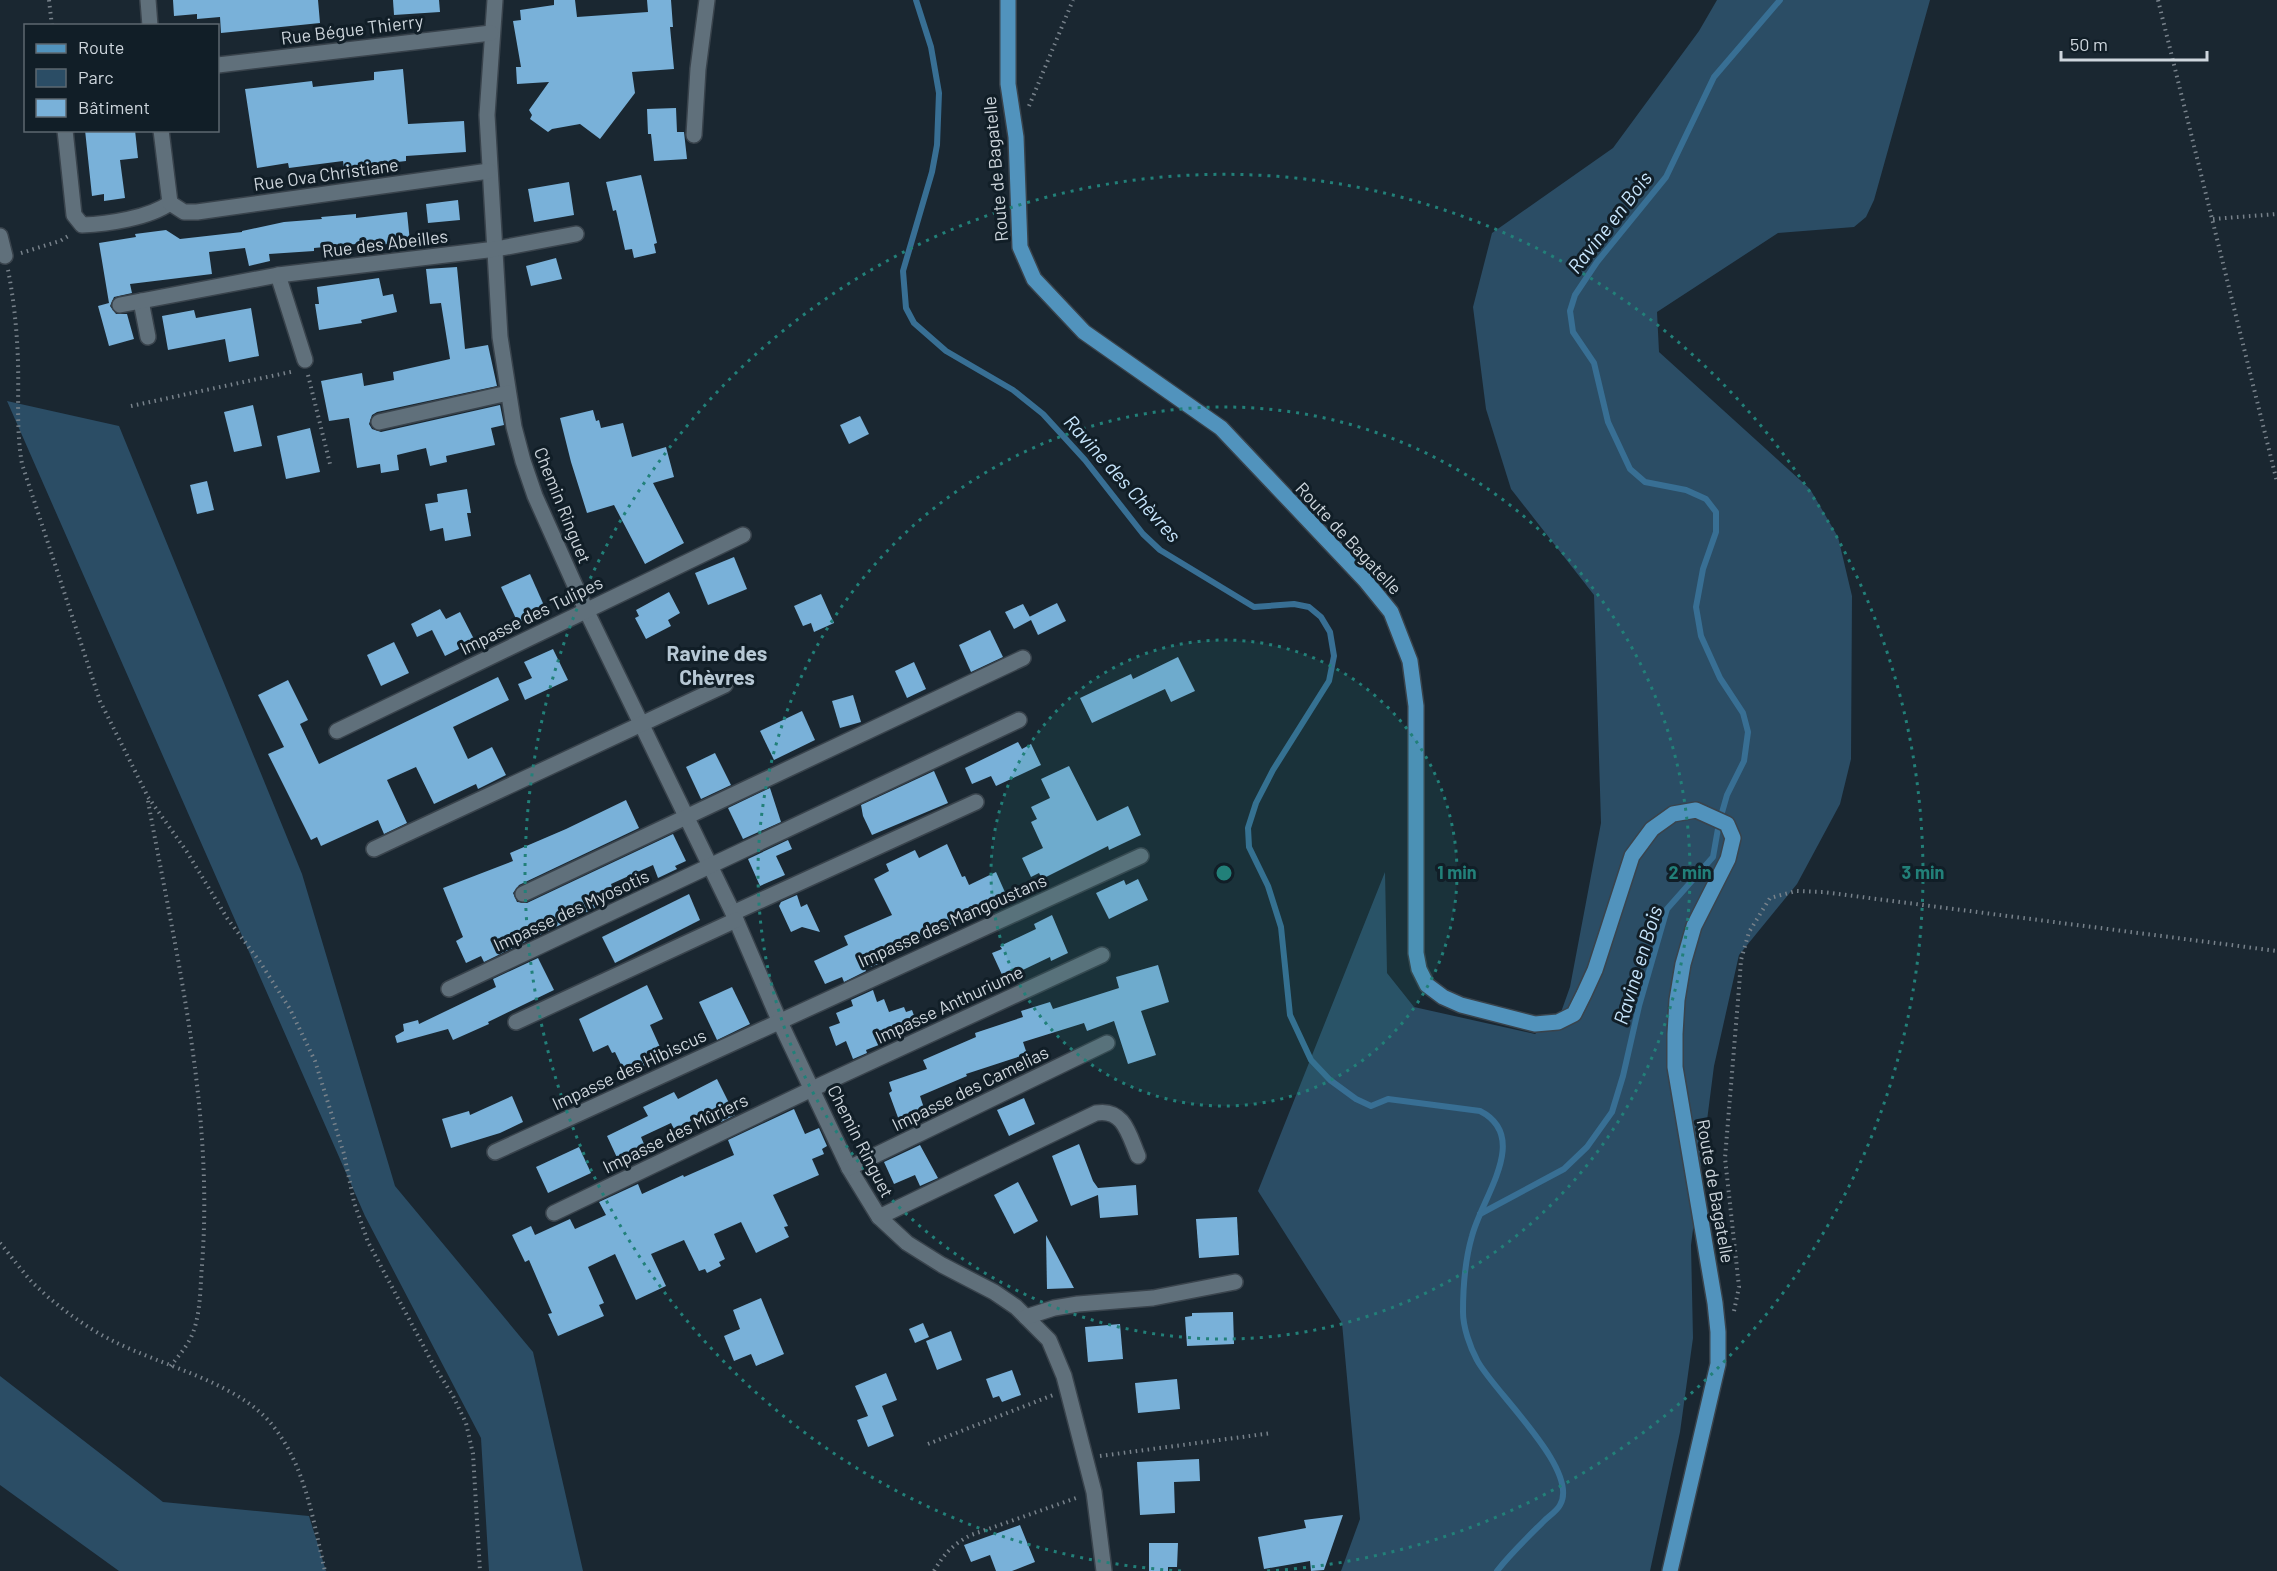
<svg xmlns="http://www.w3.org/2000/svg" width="2277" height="1571" font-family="Barlow,sans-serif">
  <rect width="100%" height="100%" fill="#1a2731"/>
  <g fill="#2b4d65">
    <polygon points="1717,0 1930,0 1874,200 1866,217 1854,227 1778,233 1657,312 1659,352 1810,489 1838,537 1852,596 1851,759 1840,804 1797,884 1739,955 1714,1066 1691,1245 1693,1338 1680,1432 1650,1571 1341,1571 1360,1519 1342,1323 1258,1191 1385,872 1387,973 1414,1007 1535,1034 1560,1015 1570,987 1601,823 1594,595 1511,489 1486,409 1473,307 1492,233 1613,148 1699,31"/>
    <polygon points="7,401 119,426 302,874 395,1186 533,1352 583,1571 489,1571 481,1438 365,1216"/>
    <polygon points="0,1376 163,1502 309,1516 326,1571 119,1571 0,1485"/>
  </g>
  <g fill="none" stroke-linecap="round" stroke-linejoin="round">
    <g stroke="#386f94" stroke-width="6">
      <path d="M916,0L931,47L939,93L937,145L932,172L903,271L906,308L914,323L946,351L1013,390L1043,414L1085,460L1143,534L1160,550L1254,607L1294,604L1309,607L1321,617L1330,632L1334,656L1329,681L1273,770L1256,803L1248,828L1249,847L1268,886L1281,927L1290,1015L1311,1060L1330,1080L1356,1099L1371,1106L1388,1099L1480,1111C1531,1137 1482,1197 1472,1236C1465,1260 1463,1287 1463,1312C1463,1327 1470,1347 1477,1360C1492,1390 1581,1470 1560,1505C1557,1511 1549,1516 1544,1521C1528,1537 1511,1553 1497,1571"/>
      <polyline points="1480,1214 1564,1169 1587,1147 1612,1112 1623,1076 1639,1006 1667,909 1713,857 1719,823 1727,795 1744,761 1748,732 1743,713 1720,678 1701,636 1696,607 1703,569 1716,532 1716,512 1706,499 1686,490 1645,482 1630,469 1608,422 1594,363 1573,332 1570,311 1575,295 1597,262 1666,177 1714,77 1780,0"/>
    </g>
  </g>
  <g fill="#79b1d9">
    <polygon points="173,0 318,0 320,23 221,33 220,17 197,19 197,14 174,16"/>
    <polygon points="393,0 439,0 440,12 394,15"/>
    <polygon points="554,0 575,0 577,17 648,12 647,0 671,0 673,27 670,27 674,69 632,72 635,93 600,139 580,124 552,129 548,132 530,119 532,115 529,110 549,82 517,84 516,67 521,67 513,21 521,20 520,10 554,5"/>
    <polygon points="403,69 408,124 464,121 466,152 406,156 406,161 344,168 343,161 289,168 288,163 257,168 245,89 312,81 313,87 374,80 374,72"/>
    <polygon points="676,108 677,132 684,132 687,159 654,161 651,134 648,134 647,109"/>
    <polygon points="85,130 135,130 138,158 120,160 125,198 104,201 104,194 92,196"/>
    <polygon points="641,175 657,243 654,244 656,253 634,258 632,249 625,250 616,210 613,211 606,182"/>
    <polygon points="569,182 574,215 534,222 528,189"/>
    <polygon points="458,200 460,220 428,223 426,204"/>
    <polygon points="407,212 410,242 377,245 377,242 314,248 314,251 269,254 270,261 249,266 245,248 209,252 212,274 130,284 132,293 114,297 110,306 116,314 127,314 134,339 109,346 98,306 109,303 99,243 136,237 135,234 166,230 180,239 242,232 242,231 284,222 322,219 321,217 356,214 356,218"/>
    <polygon points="556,258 562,279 531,286 526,266"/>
    <polygon points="457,267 465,349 488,345 497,386 377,412 372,415 369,424 372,429 381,432 500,405 504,425 491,428 495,445 446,456 447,462 430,466 426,448 397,455 399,470 381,473 380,464 357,468 349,418 329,421 321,381 362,373 364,386 394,380 393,372 450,359 441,303 430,304 426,269"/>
    <polygon points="379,278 383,296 393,294 397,312 361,320 362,323 319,330 315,304 319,304 317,287"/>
    <polygon points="251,308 259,356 229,362 225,339 168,350 162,316 194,310 196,318"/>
    <polygon points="253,405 262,446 234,452 224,412"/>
    <polygon points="593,410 596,421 599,420 601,428 623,423 632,457 666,447 674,477 653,483 684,543 645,564 614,505 587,513 571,462 560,418"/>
    <polygon points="860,416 869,434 849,444 840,425"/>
    <polygon points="310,428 320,472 286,479 277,436"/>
    <polygon points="207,481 214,510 197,514 190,485"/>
    <polygon points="467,489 471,513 467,513 471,536 445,541 443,528 430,531 425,504 438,502 437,494"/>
    <polygon points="734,557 747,589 708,605 695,573"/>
    <polygon points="530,574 546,610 518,623 501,587"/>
    <polygon points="669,592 680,613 668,620 671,626 646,639 635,618 639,616 636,610"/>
    <polygon points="821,594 834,623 814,632 811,623 803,626 794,606"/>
    <polygon points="1057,603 1066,621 1038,635 1031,620 1014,629 1005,612 1023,604 1031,619 1029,617"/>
    <polygon points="440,609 446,619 460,612 475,641 445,656 432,630 417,637 411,624"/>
    <polygon points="990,630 1003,657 971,672 959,645"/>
    <polygon points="394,642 409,673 381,686 367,655"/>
    <polygon points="553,649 568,680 525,700 518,684 532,678 524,662"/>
    <polygon points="1178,657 1195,691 1171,702 1165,689 1092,723 1080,698 1131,674 1133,679"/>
    <polygon points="914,662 926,689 907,698 895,671"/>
    <polygon points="498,677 509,700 453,727 468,759 492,747 506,775 478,789 476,784 434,804 416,767 387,780 407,823 384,834 378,820 321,846 317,837 311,840 268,754 284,747 258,695 288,680 308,720 300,724 319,764"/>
    <polygon points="853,695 861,722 840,728 832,701"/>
    <polygon points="802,711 815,740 774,760 760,731"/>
    <polygon points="1018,742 1022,749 1031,744 1041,765 996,786 991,776 972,784 965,768"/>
    <polygon points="715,753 731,785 701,799 686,767"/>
    <polygon points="1069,766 1097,821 1128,806 1141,835 1109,850 1108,846 1042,879 1039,873 1031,877 1022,858 1043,848 1031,822 1037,819 1031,807 1050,798 1041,779"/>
    <polygon points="934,771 948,803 872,835 863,816 861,805"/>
    <polygon points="770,788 781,822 743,839 728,808"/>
    <polygon points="626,800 639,828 519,885 513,893 517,902 527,903 673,834 686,861 675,866 677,869 658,878 653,865 611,884 613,890 606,893 605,903 484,962 481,956 466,963 456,941 463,937 443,888 513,861 510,853 566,829"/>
    <polygon points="788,840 792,849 776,856 785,875 760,886 748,859"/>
    <polygon points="947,844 962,877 965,876 969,885 996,872 1008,899 928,935 883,949 884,952 875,956 878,964 865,969 866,971 844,982 842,977 825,984 814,961 848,945 844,936 892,915 874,879 889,871 886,864 915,850 919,858"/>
    <polygon points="1138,879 1148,900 1109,919 1096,893 1124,880 1126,885"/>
    <polygon points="689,894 700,920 615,963 602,937"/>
    <polygon points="797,895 801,907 807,904 820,932 802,927 791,932 779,906 781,902"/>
    <polygon points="1052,915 1068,953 1051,961 1050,957 1004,979 992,953 1002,949 1000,946 1036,929 1034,924"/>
    <polygon points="538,958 554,990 488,1022 489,1024 453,1040 448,1029 397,1043 395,1036 404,1031 403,1024 418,1020 419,1024 496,987 493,979"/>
    <polygon points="1158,965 1169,1002 1141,1011 1156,1055 1128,1064 1114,1021 1087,1031 1084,1023 1023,1042 1027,1054 966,1074 967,1076 920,1096 926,1114 900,1123 889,1093 892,1091 889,1082 927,1069 923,1060 976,1037 975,1033 1023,1017 1021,1011 1050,1002 1053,1009 1119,988 1116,977"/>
    <polygon points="647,985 663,1019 650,1025 664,1056 626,1075 615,1052 612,1053 608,1045 593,1052 579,1019"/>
    <polygon points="732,987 750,1024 717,1040 699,1002"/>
    <polygon points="873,990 877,1002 884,999 889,1012 904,1007 906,1012 912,1010 917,1024 896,1031 899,1037 866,1050 867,1053 853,1059 846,1041 836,1046 829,1027 840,1023 836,1013 853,1006 851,1000"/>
    <polygon points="717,1079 735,1115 721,1122 718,1114 702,1122 699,1117 674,1129 671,1123 641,1137 647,1151 620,1164 607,1136 648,1116 643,1107 674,1092 678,1099"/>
    <polygon points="512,1096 523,1122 500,1133 451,1148 442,1119 469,1111 470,1115"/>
    <polygon points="1024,1098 1035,1124 1009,1136 997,1110"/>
    <polygon points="794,1109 805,1134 819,1128 827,1146 822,1149 824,1154 812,1159 819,1175 773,1195 788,1226 784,1227 789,1237 756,1253 741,1222 714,1234 725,1259 719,1262 721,1266 707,1273 705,1269 699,1271 684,1240 651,1254 666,1286 636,1300 615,1254 588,1267 604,1303 599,1305 604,1316 558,1336 548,1314 552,1313 529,1260 525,1262 512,1235 531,1226 535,1235 570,1219 575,1229 606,1215 599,1202 638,1184 642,1194 683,1175 684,1177 734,1155 728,1140"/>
    <polygon points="1079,1144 1093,1181 1098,1188 1136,1185 1138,1215 1100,1218 1098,1195 1071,1206 1052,1156"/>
    <polygon points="920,1145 938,1178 920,1186 915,1175 894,1184 884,1162"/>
    <polygon points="579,1147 591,1173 548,1193 536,1167"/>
    <polygon points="1018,1182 1038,1221 1014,1234 994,1195"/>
    <polygon points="1237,1217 1239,1255 1199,1258 1196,1219"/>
    <polygon points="1046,1235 1074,1288 1047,1289"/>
    <polygon points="761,1298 784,1354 756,1366 751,1354 734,1361 724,1336 740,1329 733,1310"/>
    <polygon points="1233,1312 1234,1344 1187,1346 1185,1317 1192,1316 1192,1313"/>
    <polygon points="923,1323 929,1337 915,1343 909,1329"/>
    <polygon points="1120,1324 1123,1359 1088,1362 1085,1327"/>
    <polygon points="951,1331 962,1360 937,1370 926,1341"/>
    <polygon points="1012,1370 1021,1395 1002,1402 999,1396 993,1398 986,1379"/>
    <polygon points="886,1373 897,1400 882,1406 894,1436 868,1447 857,1420 868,1416 855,1386"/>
    <polygon points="1177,1379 1180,1409 1138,1413 1135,1383"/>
    <polygon points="1199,1459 1200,1481 1174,1482 1175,1513 1140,1515 1137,1462"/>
    <polygon points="1343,1515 1324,1570 1311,1571 1310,1561 1264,1569 1258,1537 1306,1528 1304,1520"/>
    <polygon points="1020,1525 1035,1562 1012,1571 996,1571 990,1555 971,1562 964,1545"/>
    <polygon points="1149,1543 1178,1543 1177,1567 1168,1567 1168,1571 1149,1571"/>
  </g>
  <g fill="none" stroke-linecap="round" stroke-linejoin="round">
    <defs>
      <g id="minor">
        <polyline points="148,0 150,26"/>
        <polyline points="495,0 487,115 500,337 514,427 523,461 535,496 586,610 733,913 779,1020 849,1168 879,1217 907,1243 942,1265 994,1292 1016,1307 1049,1340 1064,1376 1094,1492 1104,1571"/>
        <polyline points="218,65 491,33"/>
        <path d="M65,130L74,215L82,225C108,224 149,218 170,203"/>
        <polyline points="161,130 170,203 184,212 197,212 489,171"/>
        <polyline points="694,135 698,69 707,0"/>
        <polyline points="0,236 5,256"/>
        <polyline points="278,275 305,360"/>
        <polyline points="141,301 148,337"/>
        <polyline points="120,305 278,275 496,249 576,234"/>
        <polyline points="379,422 508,393"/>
        <polyline points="337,731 743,535"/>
        <polyline points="374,849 725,685"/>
        <polyline points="523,894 1023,658"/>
        <polyline points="733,913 976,802"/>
        <polyline points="449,989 1019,720"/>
        <polyline points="516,1022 736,920"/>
        <polyline points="495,1152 1141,856"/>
        <polyline points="849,1168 1107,1043"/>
        <polyline points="554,1213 812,1089 1102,955"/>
        <path d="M879,1217L1096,1113C1124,1108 1129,1135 1138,1156"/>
        <polyline points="1026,1317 1054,1308 1078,1304 1153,1298 1235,1282"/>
      </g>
      <polyline id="major" points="1008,0 1008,84 1016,137 1020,247 1034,279 1084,332 1221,428 1365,580 1391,612 1410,661 1416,706 1416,953 1419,969 1427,985 1443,997 1461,1005 1535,1024 1558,1022 1574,1014 1584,994 1595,970 1632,856 1652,829 1673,814 1696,810 1727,824 1733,838 1728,859 1694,926 1683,964 1677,1000 1675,1034 1675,1067 1715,1303 1718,1332 1718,1364 1670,1571"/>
    </defs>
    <use href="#minor" stroke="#39434c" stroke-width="18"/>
    <use href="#major" stroke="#39434c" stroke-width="18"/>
    <g stroke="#78828b" stroke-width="4" stroke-dasharray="1.5 4.5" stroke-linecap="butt">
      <polyline points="49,0 52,26"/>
      <polyline points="2158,0 2277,482"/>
      <polyline points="1029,106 1073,0"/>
      <polyline points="2213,219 2277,214"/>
      <polyline points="21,253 60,241 70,235"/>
      <path d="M8,270C14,300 17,331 18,362C19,396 16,430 22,464L100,701L148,797L187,852L227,918L260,962L290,1009L315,1061L344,1154L354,1202L368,1242L433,1364L453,1396L466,1423L473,1454L480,1571"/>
      <polyline points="308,375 330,464"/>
      <polyline points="131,406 295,371"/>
      <path d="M148,801C176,954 214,1109 202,1265C200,1289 201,1320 189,1341C184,1350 176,1359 170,1367"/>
      <path d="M0,1243C11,1256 21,1270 32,1282C55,1305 85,1327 113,1341C162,1366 240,1383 273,1426C306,1467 313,1521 325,1571"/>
      <polyline points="1734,1311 1739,1287 1725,1158 1739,988 1741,960 1749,932 1770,898 1796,891 1823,892 2277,951"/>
      <polyline points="928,1444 1053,1395"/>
      <polyline points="1100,1456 1272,1433"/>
      <path d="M934,1571C944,1554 953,1544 971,1535L1079,1497"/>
    </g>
    <use href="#minor" stroke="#60707b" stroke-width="15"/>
    <use href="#major" stroke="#5193bd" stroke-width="15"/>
  </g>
  <circle cx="1224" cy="873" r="233" fill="#228079" fill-opacity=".12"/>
  <g fill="none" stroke="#228079" stroke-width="3" stroke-dasharray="3 6">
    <circle cx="1224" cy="873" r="233"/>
    <circle cx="1224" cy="873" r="466"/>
    <path d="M1181 1571A699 699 0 1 1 1267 1571"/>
  </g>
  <g text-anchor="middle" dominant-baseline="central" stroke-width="6" stroke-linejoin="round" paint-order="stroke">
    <g font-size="18" fill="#ced6dd" stroke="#111e27">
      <text transform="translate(352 29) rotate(-7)">Rue Bégue Thierry</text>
      <text transform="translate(995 169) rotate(-95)">Route de Bagatelle</text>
      <text transform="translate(326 174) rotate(-8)">Rue Ova Christiane</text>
      <text transform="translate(385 243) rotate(-7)">Rue des Abeilles</text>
      <text transform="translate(563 505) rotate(68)">Chemin Ringuet</text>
      <text transform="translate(1349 538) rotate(47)">Route de Bagatelle</text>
      <text transform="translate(531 615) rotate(-26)">Impasse des Tulipes</text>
      <text transform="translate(571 910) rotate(-25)">Impasse des Myosotis</text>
      <text transform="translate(952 920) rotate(-24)">Impasse des Mangoustans</text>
      <text transform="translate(949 1004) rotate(-25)">Impasse Anthuriume</text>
      <text transform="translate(629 1069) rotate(-25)">Impasse des Hibiscus</text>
      <text transform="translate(970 1088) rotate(-26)">Impasse des Camelias</text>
      <text transform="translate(675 1133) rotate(-26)">Impasse des Mûriers</text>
      <text transform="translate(861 1141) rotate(63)">Chemin Ringuet</text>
      <text transform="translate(1716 1191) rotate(80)">Route de Bagatelle</text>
    </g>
    <g font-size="20" font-style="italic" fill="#c8e6fd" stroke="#111e27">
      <text transform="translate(1609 222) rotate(-52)">Ravine en Bois</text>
      <text transform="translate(1123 478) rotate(48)">Ravine des Chèvres</text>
      <text transform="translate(1637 965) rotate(-73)">Ravine en Bois</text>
    </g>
    <g font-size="21" font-weight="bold" fill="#b7c8d5" stroke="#111e27">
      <text x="717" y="652">Ravine des<tspan x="717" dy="24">Chèvres</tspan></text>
    </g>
  </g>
  <circle cx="1224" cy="873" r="9" fill="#228079" stroke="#111e27" stroke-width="3"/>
  <g font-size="18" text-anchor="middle" font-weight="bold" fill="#228079" stroke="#111e27" stroke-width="6" stroke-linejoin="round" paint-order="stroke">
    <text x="1457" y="879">1 min</text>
    <text x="1690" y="879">2 min</text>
    <text x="1923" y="879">3 min</text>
  </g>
  <rect x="24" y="24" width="195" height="108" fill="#111e27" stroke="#5d6870" stroke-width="1.5"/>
  <rect x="36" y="44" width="30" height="9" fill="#5193bd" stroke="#5d6870" stroke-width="1.5"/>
  <text x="78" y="54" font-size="18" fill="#ced6dd">Route</text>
  <rect x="36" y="69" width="30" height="18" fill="#2b4d65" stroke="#5d6870" stroke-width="1.5"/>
  <text x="78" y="84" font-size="18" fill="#ced6dd">Parc</text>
  <rect x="36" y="99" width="30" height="18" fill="#79b1d9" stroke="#5d6870" stroke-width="1.5"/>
  <text x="78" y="114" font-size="18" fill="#ced6dd">Bâtiment</text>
  <path d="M2061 51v9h146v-9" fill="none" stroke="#ced6dd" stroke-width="3"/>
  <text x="2070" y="51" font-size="18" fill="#ced6dd" stroke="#111e27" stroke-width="4.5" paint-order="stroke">50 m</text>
</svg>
